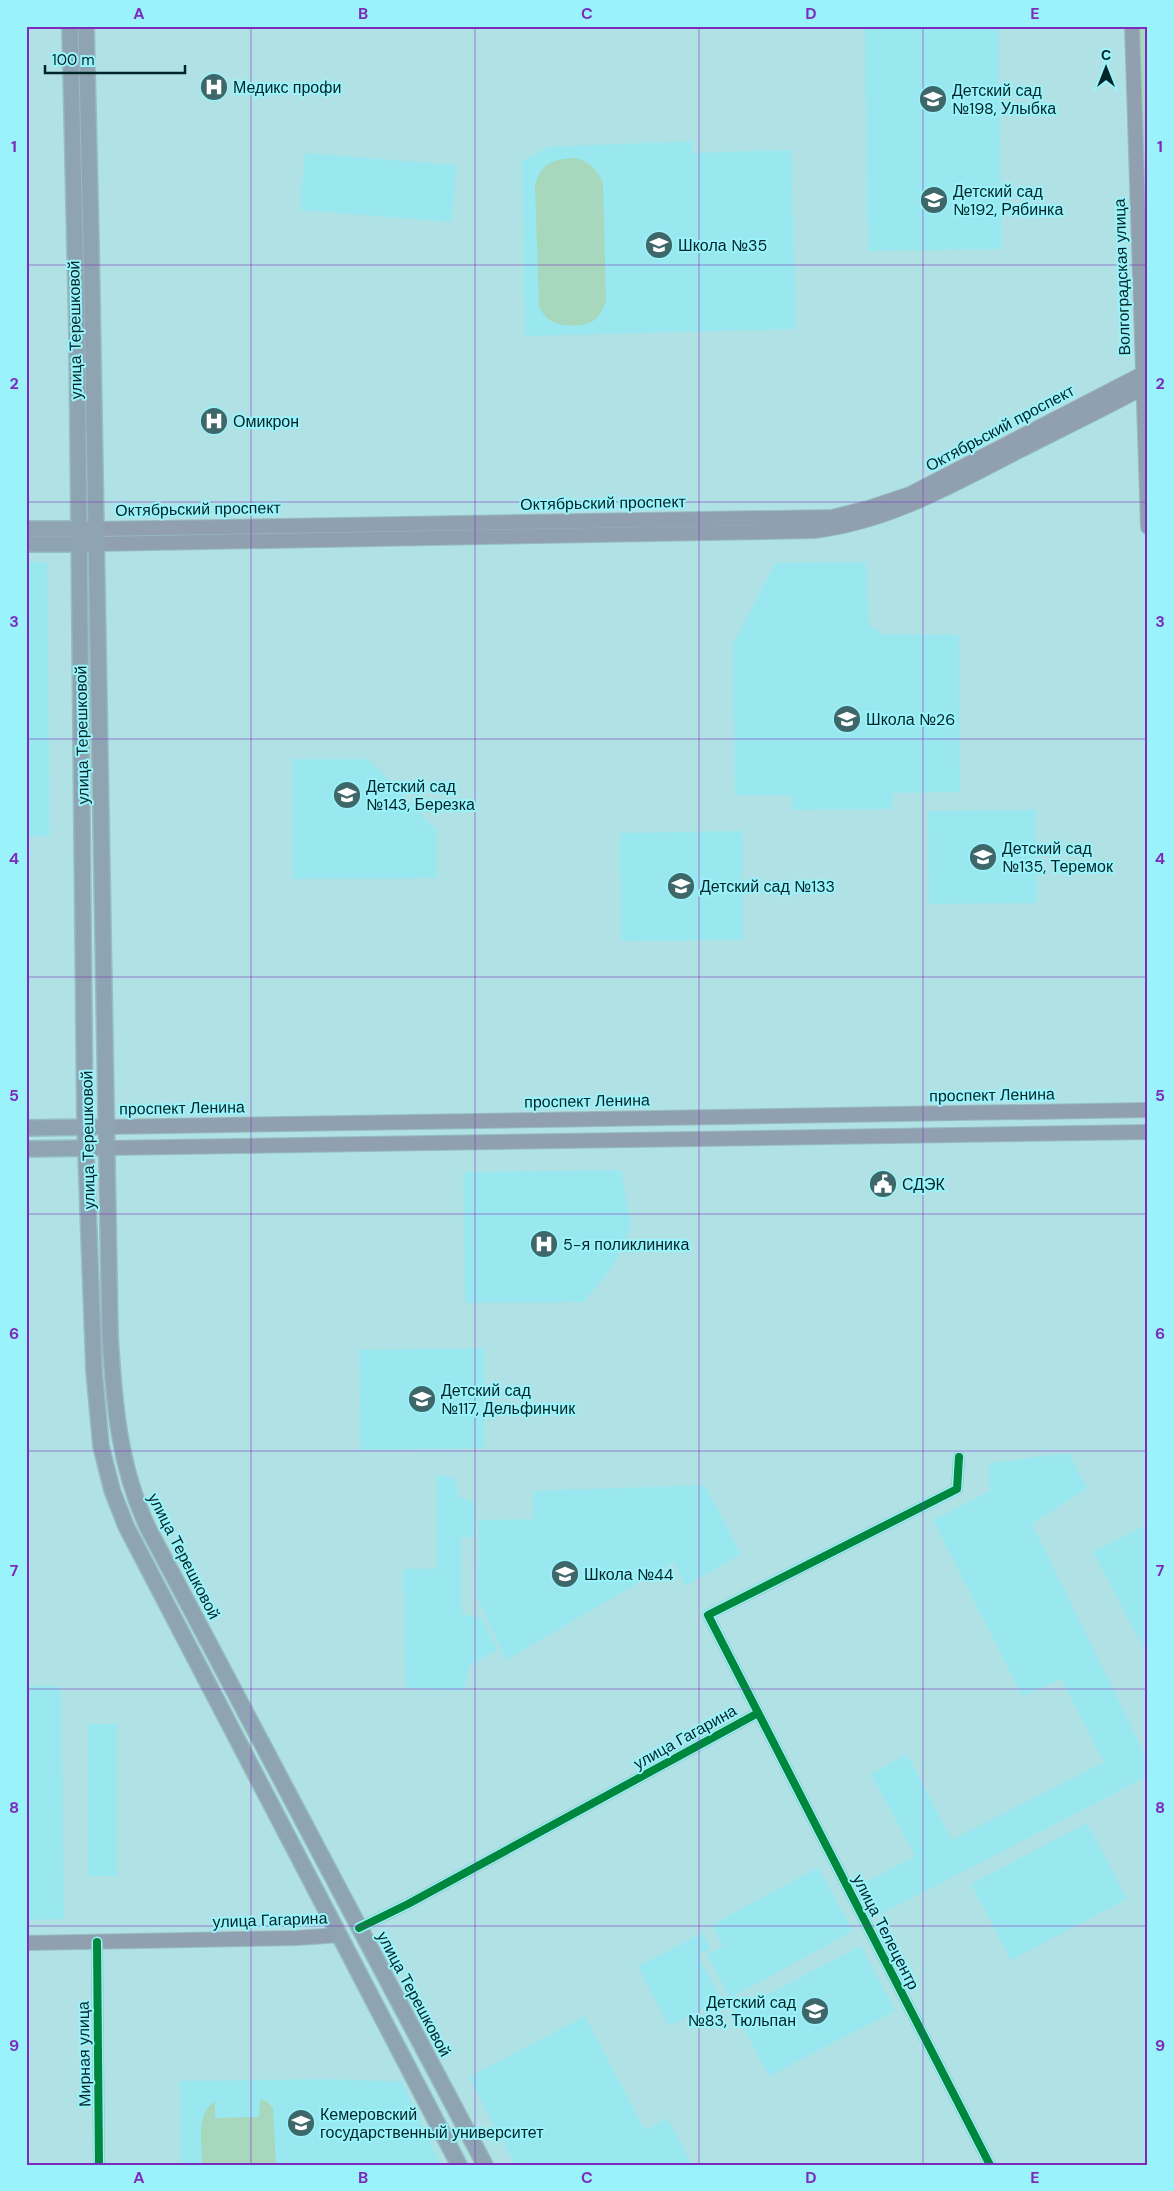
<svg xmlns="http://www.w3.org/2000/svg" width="1174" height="2191" font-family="'DM Sans',sans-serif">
  <rect width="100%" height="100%" fill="#b0e1e5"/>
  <g fill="#9ae8ef">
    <polygon points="865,26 998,26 1002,249 868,251"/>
    <polygon points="693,141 692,153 791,150 796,329 525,336 522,161 548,147"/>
    <polygon points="305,153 456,165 452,222 300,210"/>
    <polygon points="26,562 47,562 50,836 26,837"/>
    <polygon points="866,562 869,625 882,634 959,635 960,792 893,793 892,809 793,810 792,795 735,795 733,645 775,563"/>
    <polygon points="292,759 368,759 437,831 437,878 293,879"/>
    <polygon points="1036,810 1037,903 929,904 928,811"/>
    <polygon points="742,831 743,940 621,941 620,833"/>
    <polygon points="621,1170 631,1225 615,1263 584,1302 465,1303 463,1172"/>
    <polygon points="484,1348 485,1448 361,1450 359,1350"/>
    <polygon points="1069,1453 1087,1488 1032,1524 1148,1761 1148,1776 873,1918 857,1887 915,1856 871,1774 907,1754 952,1840 1104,1762 1061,1679 1022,1696 933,1520 990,1491 989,1463"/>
    <polygon points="437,1475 454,1478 458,1497 474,1502 475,1537 461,1538 462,1614 482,1618 497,1650 468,1667 464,1691 406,1688 403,1569 437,1569"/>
    <polygon points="705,1485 741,1554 685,1586 674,1562 506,1660 477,1597 479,1520 534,1519 533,1491"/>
    <polygon points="1148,1524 1148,1656 1093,1552"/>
    <polygon points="26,1686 61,1686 64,1919 26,1920"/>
    <rect x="88" y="1724" width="29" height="152"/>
    <polygon points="1087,1823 1127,1899 1011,1960 971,1884"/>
    <polygon points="818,1867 853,1931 730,1998 707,1955 723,1946 712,1925"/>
    <polygon points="702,1933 711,1949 698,1955 721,1999 669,2026 638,1966"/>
    <polygon points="861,1946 895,2011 769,2076 735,2011"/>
    <polygon points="585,2016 645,2130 667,2118 692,2165 515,2165 469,2077"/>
    <polygon points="329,2079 402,2082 441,2165 181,2165 180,2081"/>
  </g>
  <g fill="#a7d7bd">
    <polygon points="1137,26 1148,26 1148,324"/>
    <path d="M574,158C589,161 597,169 603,183L606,301C603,309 600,316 593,321C582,328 559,327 548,319C544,316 542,311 539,307L535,186C541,163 551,160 574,158Z"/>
    <path d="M260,2099L268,2102L273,2108L276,2165H202C202,2144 195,2114 215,2101V2118L259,2117Z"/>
  </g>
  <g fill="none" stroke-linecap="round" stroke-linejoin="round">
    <defs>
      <g id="street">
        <polyline points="959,1457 957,1489 708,1615 990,2165"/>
        <polyline points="359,1928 408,1904 758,1713"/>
        <polyline points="97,1942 99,2165"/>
      </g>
      <g id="secondary">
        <polyline points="1132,26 1148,527"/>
        <polyline points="95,529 832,517 868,508 910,494 1148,371"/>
        <path d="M96,544L814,531C889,522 953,485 1019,451C1062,429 1106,408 1148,385"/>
        <polyline points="106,1127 1148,1110"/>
        <polyline points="106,1148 1148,1132"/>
        <polyline points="26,1943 297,1938 339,1935"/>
      </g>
      <g id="primary">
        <polyline points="70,26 77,334 85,1127 94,1370 101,1446 112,1490 126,1526 459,2165"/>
        <path d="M86,26L91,244L110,1336C114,1403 119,1467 148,1528L485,2165"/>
        <polyline points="26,529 86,529"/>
        <polyline points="26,544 87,544"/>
        <polyline points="26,1128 95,1127"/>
        <polyline points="26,1149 95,1148"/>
      </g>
    </defs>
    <use href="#street" stroke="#95bcbf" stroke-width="12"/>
    <use href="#secondary" stroke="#95bcbf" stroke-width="16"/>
    <use href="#primary" stroke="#95bcbf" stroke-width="18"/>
    <use href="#street" stroke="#9dabb9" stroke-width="10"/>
    <use href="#secondary" stroke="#91a0b0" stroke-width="14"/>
    <use href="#primary" stroke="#8fa4b3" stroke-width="15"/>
    <defs>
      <g id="cycleway">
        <polyline points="959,1457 957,1489 708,1615 990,2165"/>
        <polyline points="359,1928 408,1904 758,1713"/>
        <polyline points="97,1942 99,2165"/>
      </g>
    </defs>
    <use href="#cycleway" stroke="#9af3fb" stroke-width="11"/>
    <use href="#cycleway" stroke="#00873e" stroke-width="8"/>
  </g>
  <path fill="none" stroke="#7b2cbf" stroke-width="1" stroke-opacity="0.55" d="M251,26V2165M475,26V2165M699,26V2165M923,26V2165M26,265H1148M26,502H1148M26,739H1148M26,977H1148M26,1214H1148M26,1451H1148M26,1689H1148M26,1926H1148"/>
  <defs>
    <symbol id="hospital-disc" viewBox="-11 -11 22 22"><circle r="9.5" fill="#3e676a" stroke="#9af3fb"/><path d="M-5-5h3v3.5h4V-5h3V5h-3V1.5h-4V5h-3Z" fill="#fff"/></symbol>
    <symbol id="school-disc" viewBox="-11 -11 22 22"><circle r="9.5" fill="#3e676a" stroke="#9af3fb"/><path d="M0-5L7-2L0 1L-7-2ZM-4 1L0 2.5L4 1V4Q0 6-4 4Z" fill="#fff"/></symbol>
    <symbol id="civic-disc" viewBox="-11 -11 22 22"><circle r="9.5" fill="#3e676a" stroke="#9af3fb"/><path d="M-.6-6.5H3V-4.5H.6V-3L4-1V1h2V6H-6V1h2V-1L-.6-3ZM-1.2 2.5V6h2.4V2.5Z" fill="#fff"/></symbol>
    <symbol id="university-disc" viewBox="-11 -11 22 22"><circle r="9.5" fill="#3e676a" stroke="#9af3fb"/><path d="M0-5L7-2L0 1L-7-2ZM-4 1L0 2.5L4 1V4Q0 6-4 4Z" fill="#fff"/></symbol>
  </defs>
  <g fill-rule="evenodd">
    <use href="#hospital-disc" x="198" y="71" width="32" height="32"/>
    <use href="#school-disc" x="917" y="83" width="32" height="32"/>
    <use href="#school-disc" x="918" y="184" width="32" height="32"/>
    <use href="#school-disc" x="643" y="229" width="32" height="32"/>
    <use href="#hospital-disc" x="198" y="405" width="32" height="32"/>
    <use href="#school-disc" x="831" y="703" width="32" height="32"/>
    <use href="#school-disc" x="331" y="779" width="32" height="32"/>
    <use href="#school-disc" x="967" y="841" width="32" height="32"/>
    <use href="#school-disc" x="665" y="870" width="32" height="32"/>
    <use href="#civic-disc" x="867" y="1168" width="32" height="32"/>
    <use href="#hospital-disc" x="528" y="1228" width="32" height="32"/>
    <use href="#school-disc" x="406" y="1383" width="32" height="32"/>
    <use href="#school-disc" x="549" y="1558" width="32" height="32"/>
    <use href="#school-disc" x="799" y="1995" width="32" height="32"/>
    <use href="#university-disc" x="285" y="2107" width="32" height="32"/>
  </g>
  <g text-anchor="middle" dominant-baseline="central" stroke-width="4" stroke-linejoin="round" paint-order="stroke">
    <g font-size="16" fill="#002528" stroke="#9af3fb" text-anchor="start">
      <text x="233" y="87">Медикс профи</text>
      <text x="952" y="90">Детский сад<tspan x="952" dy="18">№198, Улыбка</tspan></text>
      <text x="953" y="191">Детский сад<tspan x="953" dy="18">№192, Рябинка</tspan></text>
      <text x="678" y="245">Школа №35</text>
      <text x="233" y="421">Омикрон</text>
      <text x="866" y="719">Школа №26</text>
      <text x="366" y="786">Детский сад<tspan x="366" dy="18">№143, Березка</tspan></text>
      <text x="1002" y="848">Детский сад<tspan x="1002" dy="18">№135, Теремок</tspan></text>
      <text x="700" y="886">Детский сад №133</text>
      <text x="902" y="1184">СДЭК</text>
      <text x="563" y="1244">5-я поликлиника</text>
      <text x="441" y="1390">Детский сад<tspan x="441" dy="18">№117, Дельфинчик</tspan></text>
      <text x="584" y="1574">Школа №44</text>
      <text x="796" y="2002" text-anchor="end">Детский сад<tspan x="796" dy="18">№83, Тюльпан</tspan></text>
      <text x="320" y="2114">Кемеровский<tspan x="320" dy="18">государственный университет</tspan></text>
    </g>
    <g font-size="16" fill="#002528" stroke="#9af3fb">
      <text transform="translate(1122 277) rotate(-92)">Волгоградская улица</text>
      <text transform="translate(75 330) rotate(-91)">улица Терешковой</text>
      <text transform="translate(1000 428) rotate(-28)">Октябрьский проспект</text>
      <text transform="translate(603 503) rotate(-1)">Октябрьский проспект</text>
      <text transform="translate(198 509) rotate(-1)">Октябрьский проспект</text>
      <text transform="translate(82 735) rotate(-91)">улица Терешковой</text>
      <text transform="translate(992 1095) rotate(-1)">проспект Ленина</text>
      <text transform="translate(587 1101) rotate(-1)">проспект Ленина</text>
      <text transform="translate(182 1108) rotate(-1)">проспект Ленина</text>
      <text transform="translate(88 1140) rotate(-91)">улица Терешковой</text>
      <text transform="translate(184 1556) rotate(63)">улица Терешковой</text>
      <text transform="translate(685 1737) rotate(-29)">улица Гагарина</text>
      <text transform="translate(270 1920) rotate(-2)">улица Гагарина</text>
      <text transform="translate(886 1932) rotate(63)">улица Телецентр</text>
      <text transform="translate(414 1994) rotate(62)">улица Терешковой</text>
      <text transform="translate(84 2054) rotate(-91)">Мирная улица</text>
    </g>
  </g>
  <rect width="1174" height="2191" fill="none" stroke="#9af3fb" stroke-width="55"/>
  <g transform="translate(1106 68)" stroke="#9af3fb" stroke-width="4" paint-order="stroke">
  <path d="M0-4L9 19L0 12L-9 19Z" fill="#002528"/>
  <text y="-8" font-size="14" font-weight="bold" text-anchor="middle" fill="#002528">С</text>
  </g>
  <path d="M45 65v8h140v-8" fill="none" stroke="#002528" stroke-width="2.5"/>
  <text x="52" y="65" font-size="15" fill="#002528" stroke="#9af3fb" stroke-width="4" paint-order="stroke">100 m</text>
  <rect x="28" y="28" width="1118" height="2136" fill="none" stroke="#7b2cbf" stroke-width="2"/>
  <g font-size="16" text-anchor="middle" font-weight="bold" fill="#7b2cbf">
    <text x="139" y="19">A</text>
    <text x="363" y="19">B</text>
    <text x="587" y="19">C</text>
    <text x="811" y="19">D</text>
    <text x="1035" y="19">E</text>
    <text x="14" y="152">1</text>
    <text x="1160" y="152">1</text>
    <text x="14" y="389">2</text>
    <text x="1160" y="389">2</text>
    <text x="14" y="627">3</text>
    <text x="1160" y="627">3</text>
    <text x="14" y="864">4</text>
    <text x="1160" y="864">4</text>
    <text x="14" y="1101">5</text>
    <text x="1160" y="1101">5</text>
    <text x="14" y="1339">6</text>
    <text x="1160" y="1339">6</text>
    <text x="14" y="1576">7</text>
    <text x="1160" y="1576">7</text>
    <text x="14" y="1813">8</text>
    <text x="1160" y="1813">8</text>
    <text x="14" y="2051">9</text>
    <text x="1160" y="2051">9</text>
    <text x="139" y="2183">A</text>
    <text x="363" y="2183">B</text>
    <text x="587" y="2183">C</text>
    <text x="811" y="2183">D</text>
    <text x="1035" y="2183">E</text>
  </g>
</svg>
